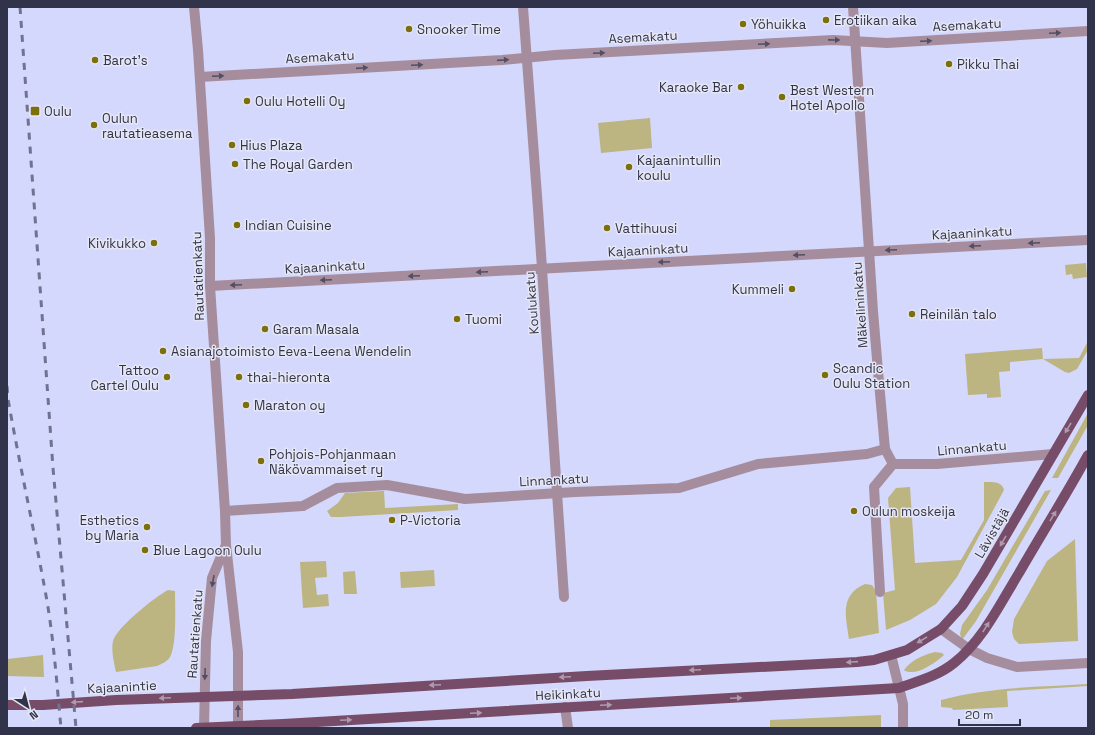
<svg xmlns="http://www.w3.org/2000/svg" width="1095" height="735" font-family="'Space Grotesk',sans-serif">
  <rect width="100%" height="100%" fill="#d4d8fd"/>
  <g fill="#bcb481">
    <polygon points="650,118 652,148 601,153 598,123"/>
    <polygon points="1086,263 1087,277 1073,279 1072,274 1066,275 1065,265"/>
    <polygon points="1088,341 1088,350 1077,369 1069,373 1065,372 1043,359 1010,362 1010,371 999,372 1001,397 987,398 987,394 968,395 965,354 1042,348 1043,359 1079,358"/>
    <polygon points="1088,413 1088,425 1058,478 1052,478"/>
    <path d="M984,482C992,482 1002,481 1004,490L957,577L936,604L910,620L886,630L883,593L895,590L888,498L896,488L910,487L915,563L961,560L984,520Z"/>
    <polygon points="1051,490 976,621 962,640 960,634 962,625 987,590 1045,491"/>
    <polygon points="384,491 385,508 458,504 458,510 341,517 331,517 327,511 338,503 345,493"/>
    <polygon points="1075,539 1078,641 1019,644 1014,639 1012,632 1014,619 1047,561"/>
    <polygon points="326,561 327,577 315,578 317,595 328,594 329,606 303,608 300,562"/>
    <polygon points="434,570 435,586 401,588 400,572"/>
    <polygon points="355,571 357,594 344,594 343,572"/>
    <path d="M865,584L872,585L876,591L879,633L849,639C846,617 839,595 865,584Z"/>
    <path d="M168,590L175,591C175,606 177,645 170,657C167,662 161,664 157,666L116,672C114,663 111,650 113,641C117,627 155,597 168,590Z"/>
    <path d="M935,652L942,653L944,655C935,663 917,676 905,671L904,670C911,660 923,655 935,652Z"/>
    <polygon points="43,655 44,677 7,676 7,659"/>
    <path d="M1088,684V686L1007,691L1008,707L953,710L952,708L941,707V700C989,687 1038,687 1088,684Z"/>
    <polygon points="881,715 881,728 770,728 770,720"/>
  </g>
  <g fill="none" stroke-linecap="round" stroke-linejoin="round">
    <g stroke="#a68d9d" stroke-width="10">
      <polyline points="194,7 198,50 210,238 210,286 225,511 226,545 238,652 238,726"/>
      <polyline points="523,7 538,209 564,597"/>
      <polyline points="853,7 873,311 878,371 885,449 893,464"/>
      <polyline points="200,77 502,60 555,55 833,40 887,43 1088,31"/>
      <polyline points="210,286 1088,240"/>
      <polyline points="893,464 937,464 1053,454"/>
      <polyline points="225,511 303,506 337,488 387,485 465,499 575,492 679,488 758,464 867,454 885,449"/>
      <polyline points="880,592 874,487 893,464"/>
      <polyline points="941,629 969,649 987,658 1017,667 1088,663"/>
      <polyline points="891,655 903,704 903,728"/>
      <polyline points="565,707 568,728"/>
      <polyline points="204,728 206,641 212,578 225,547"/>
    </g>
    <g stroke="#774c68" stroke-width="10">
      <polyline points="7,705 43,705 116,700 292,694 587,676 857,662 874,660 907,650 941,629 962,606 983,574 1088,395"/>
      <path d="M196,728L283,724L899,688C918,681 938,676 954,663C983,640 1000,604 1019,573C1042,533 1066,495 1088,455"/>
    </g>
    <g stroke="#707390" stroke-width="3" stroke-dasharray="7 7" stroke-linecap="butt">
      <polyline points="20,7 53,468 76,728"/>
      <path d="M7,386L8,399C20,467 35,534 47,601C54,643 57,686 61,728"/>
    </g>
  </g>
  <defs><path id="oneway-solid" d="M-6-.8H1V-3.2L6.5 0L1 3.2V.8H-6Z"/></defs>
  <g fill="#544e64">
    <use href="#oneway-solid" transform="translate(1055 33) rotate(-3)"/>
    <use href="#oneway-solid" transform="translate(834 40) rotate(1)"/>
    <use href="#oneway-solid" transform="translate(926 41) rotate(-3)"/>
    <use href="#oneway-solid" transform="translate(764 44) rotate(-3)"/>
    <use href="#oneway-solid" transform="translate(599 53) rotate(-3)"/>
    <use href="#oneway-solid" transform="translate(503 60) rotate(-4)"/>
    <use href="#oneway-solid" transform="translate(417 65) rotate(-3)"/>
    <use href="#oneway-solid" transform="translate(362 68) rotate(-4)"/>
    <use href="#oneway-solid" transform="translate(218 76) rotate(-3)"/>
    <use href="#oneway-solid" transform="translate(1034 243) rotate(177)"/>
    <use href="#oneway-solid" transform="translate(975 246) rotate(177)"/>
    <use href="#oneway-solid" transform="translate(891 250) rotate(177)"/>
    <use href="#oneway-solid" transform="translate(799 255) rotate(177)"/>
    <use href="#oneway-solid" transform="translate(664 262) rotate(177)"/>
    <use href="#oneway-solid" transform="translate(482 272) rotate(177)"/>
    <use href="#oneway-solid" transform="translate(414 276) rotate(177)"/>
    <use href="#oneway-solid" transform="translate(326 280) rotate(177)"/>
    <use href="#oneway-solid" transform="translate(236 285) rotate(177)"/>
    <use href="#oneway-solid" transform="translate(213 581) rotate(100)"/>
    <use href="#oneway-solid" transform="translate(205 674) rotate(92)"/>
    <use href="#oneway-solid" transform="translate(238 711) rotate(-90)"/>
  </g>
  <g fill="#ae9aae">
    <use href="#oneway-solid" transform="translate(1068 428) rotate(121)"/>
    <use href="#oneway-solid" transform="translate(1053 516) rotate(-59)"/>
    <use href="#oneway-solid" transform="translate(1003 541) rotate(120)"/>
    <use href="#oneway-solid" transform="translate(986 627) rotate(-58)"/>
    <use href="#oneway-solid" transform="translate(922 640) rotate(149)"/>
    <use href="#oneway-solid" transform="translate(852 662) rotate(176)"/>
    <use href="#oneway-solid" transform="translate(695 670) rotate(177)"/>
    <use href="#oneway-solid" transform="translate(565 677) rotate(177)"/>
    <use href="#oneway-solid" transform="translate(435 685) rotate(177)"/>
    <use href="#oneway-solid" transform="translate(165 698) rotate(178)"/>
    <use href="#oneway-solid" transform="translate(736 698) rotate(-3)"/>
    <use href="#oneway-solid" transform="translate(77 702) rotate(176)"/>
    <use href="#oneway-solid" transform="translate(606 705) rotate(-3)"/>
    <use href="#oneway-solid" transform="translate(476 713) rotate(-3)"/>
    <use href="#oneway-solid" transform="translate(346 720) rotate(-3)"/>
  </g>
  <g fill="#7c6f0d" stroke="#e6e7f4" stroke-width="1.5">
    <circle cx="826" cy="20" r="4"/>
    <circle cx="743" cy="24" r="4"/>
    <circle cx="409" cy="29" r="4"/>
    <circle cx="95" cy="60" r="4"/>
    <circle cx="949" cy="64" r="4"/>
    <circle cx="741" cy="87" r="4"/>
    <circle cx="782" cy="97" r="4"/>
    <circle cx="247" cy="101" r="4"/>
    <rect x="30" y="106" width="10" height="10" rx="2"/>
    <circle cx="94" cy="125" r="4"/>
    <circle cx="232" cy="145" r="4"/>
    <circle cx="235" cy="164" r="4"/>
    <circle cx="629" cy="167" r="4"/>
    <circle cx="237" cy="225" r="4"/>
    <circle cx="607" cy="228" r="4"/>
    <circle cx="154" cy="243" r="4"/>
    <circle cx="792" cy="289" r="4"/>
    <circle cx="912" cy="314" r="4"/>
    <circle cx="457" cy="319" r="4"/>
    <circle cx="265" cy="329" r="4"/>
    <circle cx="163" cy="351" r="4"/>
    <circle cx="825" cy="375" r="4"/>
    <circle cx="167" cy="377" r="4"/>
    <circle cx="239" cy="377" r="4"/>
    <circle cx="246" cy="405" r="4"/>
    <circle cx="261" cy="461" r="4"/>
    <circle cx="854" cy="511" r="4"/>
    <circle cx="392" cy="520" r="4"/>
    <circle cx="147" cy="527" r="4"/>
    <circle cx="145" cy="550" r="4"/>
  </g>
  <g text-anchor="middle" dominant-baseline="central" stroke-width="3" stroke-linejoin="round" paint-order="stroke">
    <g font-size="13" fill="#31334b" stroke="#e6e7f4" text-anchor="start">
      <text x="834" y="20">Erotiikan aika</text>
      <text x="751" y="24">Yöhuikka</text>
      <text x="417" y="29">Snooker Time</text>
      <text x="103" y="60">Barot's</text>
      <text x="957" y="64">Pikku Thai</text>
      <text x="733" y="87" text-anchor="end">Karaoke Bar</text>
      <text x="790" y="90">Best Western<tspan x="790" dy="15">Hotel Apollo</tspan></text>
      <text x="255" y="101">Oulu Hotelli Oy</text>
      <text x="44" y="111">Oulu</text>
      <text x="102" y="118">Oulun<tspan x="102" dy="15">rautatieasema</tspan></text>
      <text x="240" y="145">Hius Plaza</text>
      <text x="637" y="160">Kajaanintullin<tspan x="637" dy="15">koulu</tspan></text>
      <text x="243" y="164">The Royal Garden</text>
      <text x="245" y="225">Indian Cuisine</text>
      <text x="615" y="228">Vattihuusi</text>
      <text x="146" y="243" text-anchor="end">Kivikukko</text>
      <text x="784" y="289" text-anchor="end">Kummeli</text>
      <text x="920" y="314">Reinilän talo</text>
      <text x="465" y="319">Tuomi</text>
      <text x="273" y="329">Garam Masala</text>
      <text x="171" y="351">Asianajotoimisto Eeva-Leena Wendelin</text>
      <text x="833" y="368">Scandic<tspan x="833" dy="15">Oulu Station</tspan></text>
      <text x="159" y="370" text-anchor="end">Tattoo<tspan x="159" dy="15">Cartel Oulu</tspan></text>
      <text x="247" y="377">thai-hieronta</text>
      <text x="254" y="405">Maraton oy</text>
      <text x="269" y="454">Pohjois-Pohjanmaan<tspan x="269" dy="15">Näkövammaiset ry</tspan></text>
      <text x="862" y="511">Oulun moskeija</text>
      <text x="139" y="520" text-anchor="end">Esthetics<tspan x="139" dy="15">by Maria</tspan></text>
      <text x="400" y="520">P-Victoria</text>
      <text x="153" y="550">Blue Lagoon Oulu</text>
    </g>
    <g font-size="13" fill="#31334b" stroke="#e6e7f4">
      <text transform="translate(967 25) rotate(-3)">Asemakatu</text>
      <text transform="translate(643 37) rotate(-3)">Asemakatu</text>
      <text transform="translate(320 57) rotate(-3)">Asemakatu</text>
      <text transform="translate(972 233) rotate(-3)">Kajaaninkatu</text>
      <text transform="translate(648 250) rotate(-3)">Kajaaninkatu</text>
      <text transform="translate(325 267) rotate(-3)">Kajaaninkatu</text>
      <text transform="translate(198 276) rotate(-92)">Rautatienkatu</text>
      <text transform="translate(532 303) rotate(-94)">Koulukatu</text>
      <text transform="translate(860 305) rotate(-94)">Mäkelininkatu</text>
      <text transform="translate(972 448) rotate(-5)">Linnankatu</text>
      <text transform="translate(554 480) rotate(-3)">Linnankatu</text>
      <text transform="translate(992 533) rotate(-60)">Lävistäjä</text>
      <text transform="translate(195 634) rotate(-86)">Rautatienkatu</text>
      <text transform="translate(122 687) rotate(-3)">Kajaanintie</text>
      <text transform="translate(568 694) rotate(-3)">Heikinkatu</text>
    </g>
  </g>
  <rect width="1095" height="735" fill="none" stroke="#31334b" stroke-width="16"/>
  <g transform="translate(28 707) rotate(144)" stroke="#e6e7f4" stroke-width="3" paint-order="stroke">
  <path d="M0-3L7 15L0 10L-7 15Z" fill="#31334b"/>
  <text y="-6" font-size="11" font-weight="bold" text-anchor="middle" fill="#31334b">N</text>
  </g>
  <path d="M959 719v6h61v-6" fill="none" stroke="#31334b" stroke-width="2"/>
  <text x="965" y="719" font-size="12" fill="#31334b" stroke="#e6e7f4" stroke-width="3" paint-order="stroke">20 m</text>
</svg>
